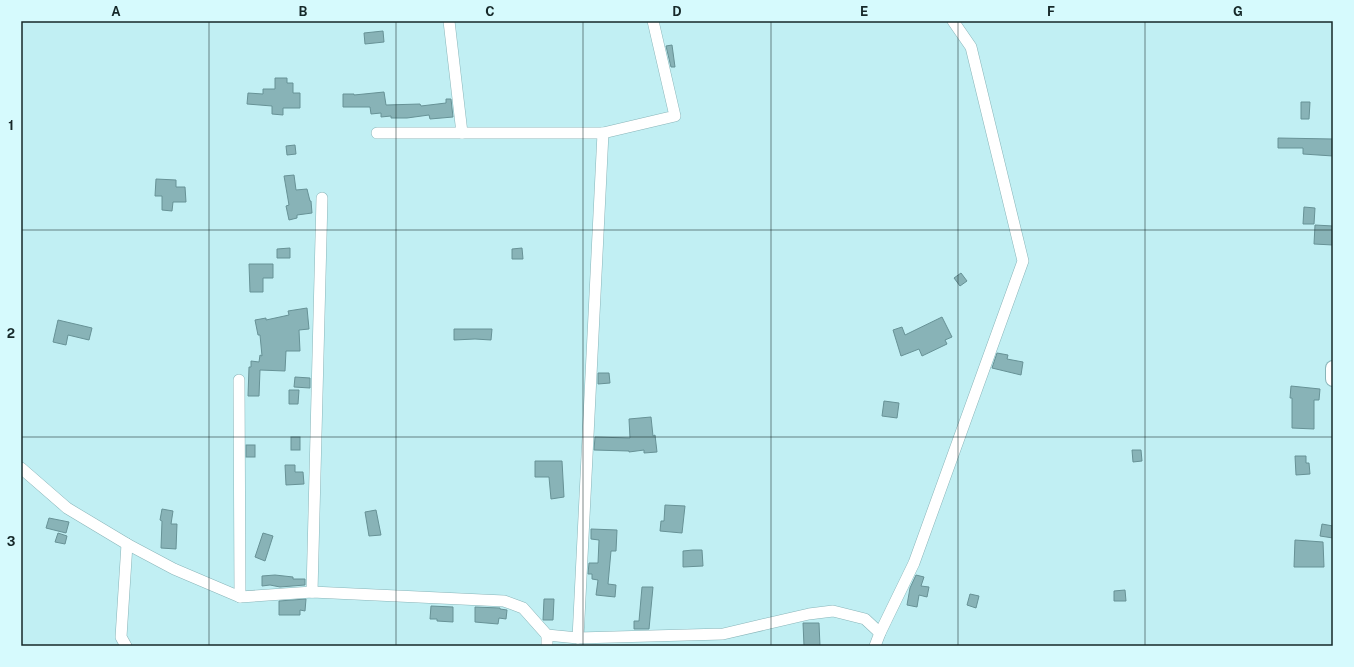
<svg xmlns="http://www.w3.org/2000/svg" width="1354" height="667" font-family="'Public Sans',sans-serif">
  <rect width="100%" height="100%" fill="#c1eff3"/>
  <g fill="#88b3b7" stroke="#679296">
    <polygon points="383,31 384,42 365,44 364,33"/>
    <polygon points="672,45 675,67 671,67 666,46"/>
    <polygon points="275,78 287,78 287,83 293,83 293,93 300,93 300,108 283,108 283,115 272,114 272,106 247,104 248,93 263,94 263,89 275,89"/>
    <polygon points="384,92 386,105 420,104 421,106 446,103 446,99 451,99 453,117 430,119 429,115 407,118 391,118 391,116 381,117 381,113 371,114 370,107 343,107 343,94 354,94 354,95"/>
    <polygon points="1301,102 1310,102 1309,119 1301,119"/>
    <polygon points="1278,138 1333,139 1333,156 1303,154 1303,148 1278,148"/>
    <polygon points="295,145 296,154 287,155 286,146"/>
    <polygon points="294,175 296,190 307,189 310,201 311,201 312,213 297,215 297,218 289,220 286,206 289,205 284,176"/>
    <polygon points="156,179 176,180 176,187 185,187 186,202 173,202 172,211 162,210 162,196 155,196"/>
    <polygon points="1304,207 1315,208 1314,224 1303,224"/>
    <polygon points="1315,225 1333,226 1333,245 1314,244"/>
    <polygon points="290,248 290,258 277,258 277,249"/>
    <polygon points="522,248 523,259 512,259 512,249"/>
    <polygon points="249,264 273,264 273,278 263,278 263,292 250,292"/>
    <polygon points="961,273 967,281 960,286 954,278"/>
    <polygon points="307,308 309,329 299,330 300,351 286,351 285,371 260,370 259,396 248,396 249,367 251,367 251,361 259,362 260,355 262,356 260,335 258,335 255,320 266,318 266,320 289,315 288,311"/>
    <polygon points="942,317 952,337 945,340 947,344 922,356 919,349 901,356 893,330 902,327 905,335"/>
    <polygon points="58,320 92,328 89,340 68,335 66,345 53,342"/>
    <polygon points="454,329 492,329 491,340 475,339 454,340"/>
    <polygon points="997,353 1008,355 1007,359 1023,362 1021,375 992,368"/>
    <polygon points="598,373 609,373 610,383 598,384"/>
    <polygon points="295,377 310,378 310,388 294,387"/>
    <polygon points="1291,386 1320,389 1319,400 1314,400 1314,429 1292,428 1292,398 1290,398"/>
    <polygon points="289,390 299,390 298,404 289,404"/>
    <polygon points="884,401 899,403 897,418 882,416"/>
    <polygon points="651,417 653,436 655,435 657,452 644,453 644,450 629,452 629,451 594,450 595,437 630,438 629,419"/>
    <rect x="291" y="437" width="9" height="13"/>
    <rect x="246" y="445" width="9" height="12"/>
    <polygon points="1132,450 1141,450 1142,461 1133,462"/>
    <polygon points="1295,456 1306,456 1306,463 1309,463 1310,474 1296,475"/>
    <polygon points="535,461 562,461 564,497 551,499 549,477 535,477"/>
    <polygon points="285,465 295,465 295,472 303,472 304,484 286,485"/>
    <polygon points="665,505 685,506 682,533 660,531 661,521 664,521"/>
    <polygon points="162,509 173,511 171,524 177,524 176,549 161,548 162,521 160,520"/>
    <polygon points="376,510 381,535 369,536 365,512"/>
    <polygon points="49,518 69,522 66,533 46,528"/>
    <polygon points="1322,524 1333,526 1333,538 1320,536"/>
    <polygon points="591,529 617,530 616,551 611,551 608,584 616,585 615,597 596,595 598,580 592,579 592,574 588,574 589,563 598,563 599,540 591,539"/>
    <polygon points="58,533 67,536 65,544 55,542"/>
    <polygon points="263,533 273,536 265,561 255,557"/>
    <polygon points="1295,540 1323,542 1324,567 1294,567"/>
    <polygon points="693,550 702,550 703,566 683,567 683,551"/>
    <polygon points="275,575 293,577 293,579 305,579 305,585 280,587 270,585 262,586 262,576"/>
    <polygon points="916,575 924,577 921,586 929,587 927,597 919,595 917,607 907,605 910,588"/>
    <polygon points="642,587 653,587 649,629 634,629 634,621 639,621"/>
    <polygon points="1125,590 1126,601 1114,601 1114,591"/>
    <polygon points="970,594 979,596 976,608 967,605"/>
    <polygon points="306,599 305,611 300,610 300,615 279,615 279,601"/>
    <polygon points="544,599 554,599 553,620 543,620"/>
    <polygon points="431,606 453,607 453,622 437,621 437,619 430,619"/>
    <polygon points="475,607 500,608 500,609 507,610 506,619 499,618 498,624 475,622"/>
    <polygon points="803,623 819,623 820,646 804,646"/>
  </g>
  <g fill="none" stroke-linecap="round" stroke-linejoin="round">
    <defs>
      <g id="minor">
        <polyline points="449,21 462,133"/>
        <polyline points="377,133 603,133 675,116 653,21"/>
        <polyline points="239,380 240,597"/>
        <polyline points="21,468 67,508 127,544 174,569 240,597 312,592 504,601 523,608 547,635 578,638 723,634 809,614 833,611 865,619 880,633"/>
        <polyline points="312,592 322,198"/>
        <polyline points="578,638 603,133"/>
        <polyline points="126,646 121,637 127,544"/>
        <polyline points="547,646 547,635"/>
        <polyline points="875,646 880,633 914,563 1023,261 971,47 953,21"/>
      </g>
      <polyline id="tertiary" points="1333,368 1333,379"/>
    </defs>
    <use href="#minor" stroke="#89b5b9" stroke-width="12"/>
    <use href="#tertiary" stroke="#89b5b9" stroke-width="16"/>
    <use href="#minor" stroke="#fff" stroke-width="11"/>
    <use href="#tertiary" stroke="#fff" stroke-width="14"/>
  </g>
  <path fill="none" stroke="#162829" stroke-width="1" stroke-opacity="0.55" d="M209,21V646M396,21V646M583,21V646M771,21V646M958,21V646M1145,21V646M21,230H1333M21,437H1333"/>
  <rect width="1354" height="667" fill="none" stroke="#d6fafd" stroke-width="44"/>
  <rect x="22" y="22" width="1310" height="623" fill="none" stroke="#162829" stroke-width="1.5"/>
  <g font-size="13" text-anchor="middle" font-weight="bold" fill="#162829">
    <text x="116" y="16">A</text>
    <text x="303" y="16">B</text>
    <text x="490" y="16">C</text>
    <text x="677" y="16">D</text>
    <text x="864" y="16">E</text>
    <text x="1051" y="16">F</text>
    <text x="1238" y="16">G</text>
    <text x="11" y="130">1</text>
    <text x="11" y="338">2</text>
    <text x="11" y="546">3</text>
  </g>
</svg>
